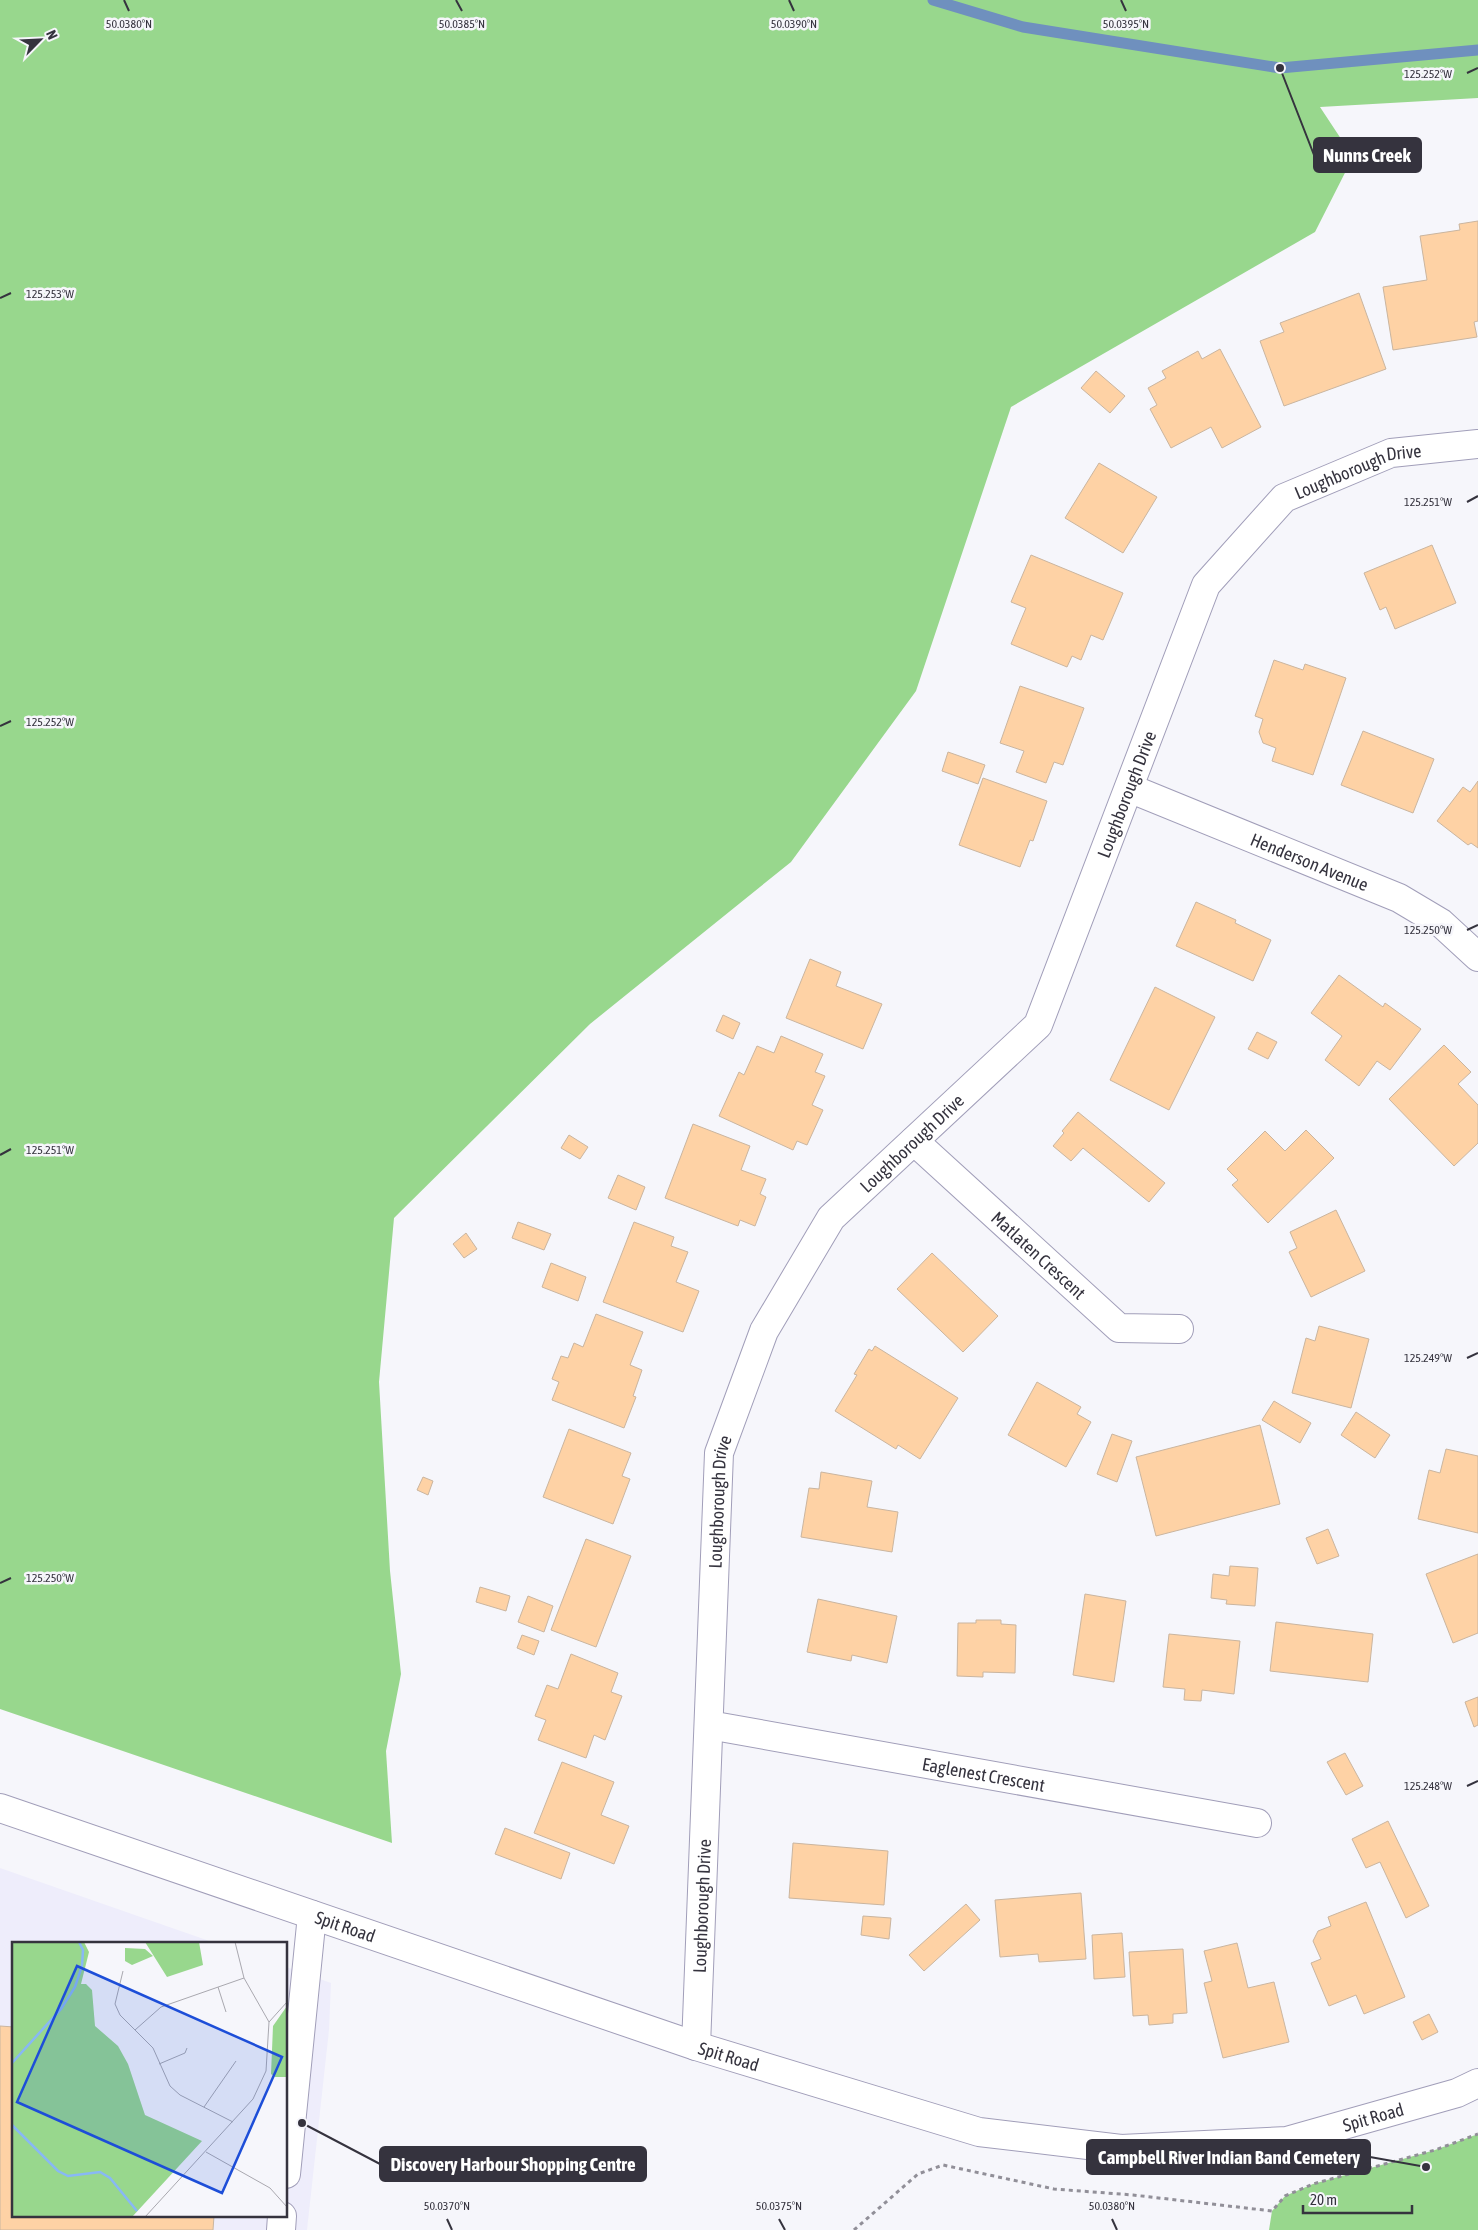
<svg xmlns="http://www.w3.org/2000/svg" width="1478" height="2230" font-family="'Asap Condensed',sans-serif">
  <rect width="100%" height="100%" fill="#f6f6fb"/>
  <polygon fill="#eeedfb" points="0,1868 218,1944 14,1944 14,2216 286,2216 286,1967 331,1983 329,2030 307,2230 0,2230"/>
  <g fill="#98d78d">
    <polygon points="0,0 1478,0 1478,98 1320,107 1353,157 1315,232 1011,407 916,691 791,862 590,1024 394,1218 379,1382 390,1571 401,1674 386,1751 392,1843 0,1709"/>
    <polygon points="1478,2134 1478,2230 1269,2230 1272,2211 1285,2196 1313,2184 1435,2150"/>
  </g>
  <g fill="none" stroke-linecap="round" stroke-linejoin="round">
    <polyline stroke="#6f90be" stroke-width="11" points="933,0 1023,27 1280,68 1478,50"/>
  </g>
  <g fill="#fed2a5" stroke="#cab59f">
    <polygon points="1478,221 1478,321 1474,322 1477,337 1393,350 1383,287 1427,280 1420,236 1460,230 1459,224"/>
    <polygon points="1359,293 1386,369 1284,406 1260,341 1284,332 1280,323"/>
    <polygon points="1220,349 1261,427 1222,448 1211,427 1171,448 1150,409 1157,405 1148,388 1166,378 1162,371 1198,351 1202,359"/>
    <polygon points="1096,371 1125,396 1110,413 1081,388"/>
    <polygon points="1099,463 1157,497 1123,553 1065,518"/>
    <polygon points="1432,545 1456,603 1395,629 1386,607 1380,610 1364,573"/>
    <polygon points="1031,555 1123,593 1103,640 1091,635 1081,660 1072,656 1067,667 1011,644 1026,608 1011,602"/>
    <polygon points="1274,660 1303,670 1305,664 1346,678 1313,775 1272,761 1276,748 1263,743 1259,732 1263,719 1255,716"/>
    <polygon points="1020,686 1084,708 1063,765 1054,762 1046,783 1016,772 1024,751 1000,743"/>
    <polygon points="1363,731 1434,759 1413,813 1341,785"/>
    <polygon points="948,752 985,765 978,784 942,771"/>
    <polygon points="983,778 1047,801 1033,841 1030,840 1020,867 959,845"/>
    <polygon points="1478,781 1478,848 1471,843 1468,845 1437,821 1463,787 1470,792"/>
    <polygon points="1196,902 1236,920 1235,923 1271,940 1253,981 1176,946"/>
    <polygon points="810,959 841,972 836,986 882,1004 863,1049 786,1018"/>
    <polygon points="1339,975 1383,1007 1385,1003 1421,1029 1390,1070 1377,1061 1359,1086 1325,1060 1342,1036 1311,1013"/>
    <polygon points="1155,987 1215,1017 1169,1110 1110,1080"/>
    <polygon points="723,1015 740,1023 733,1039 716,1031"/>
    <polygon points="1257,1032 1277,1042 1268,1059 1248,1049"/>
    <polygon points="781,1036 823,1054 815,1072 825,1076 812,1105 823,1110 807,1145 797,1141 793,1150 719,1116 739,1072 744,1075 757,1046 774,1053"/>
    <polygon points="1444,1045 1471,1072 1458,1084 1478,1105 1478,1143 1454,1166 1389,1099"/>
    <polygon points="1078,1112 1165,1183 1149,1202 1083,1148 1071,1161 1053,1146 1064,1133 1062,1131"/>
    <polygon points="693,1124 750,1146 741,1170 766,1179 760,1194 766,1197 755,1226 740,1220 738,1226 665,1198"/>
    <polygon points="1306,1130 1334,1158 1268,1223 1232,1185 1238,1180 1227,1169 1265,1131 1285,1151"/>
    <polygon points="569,1135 588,1147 580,1159 561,1148"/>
    <polygon points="618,1175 645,1187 636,1210 608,1198"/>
    <polygon points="1336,1210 1365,1271 1311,1297 1289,1252 1297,1248 1290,1232"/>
    <polygon points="518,1222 551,1234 544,1250 512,1238"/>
    <polygon points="634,1222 674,1237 671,1246 688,1252 676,1282 699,1291 683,1332 603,1302"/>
    <polygon points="466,1233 477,1249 464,1258 453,1244"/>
    <polygon points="932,1253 998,1316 963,1352 897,1289"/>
    <polygon points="551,1263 586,1277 578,1301 542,1287"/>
    <polygon points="596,1314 643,1332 630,1365 642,1370 633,1396 636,1397 624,1428 552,1400 559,1382 552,1379 561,1356 568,1358 574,1343 583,1347"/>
    <polygon points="1319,1326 1369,1339 1351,1408 1292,1393 1306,1338 1315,1341"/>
    <polygon points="875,1346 958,1398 920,1459 898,1445 896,1449 835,1411 857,1375 854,1374 869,1349 872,1351"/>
    <polygon points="1037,1382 1081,1407 1077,1414 1091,1422 1066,1467 1008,1435"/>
    <polygon points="1274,1401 1311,1423 1300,1443 1262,1420"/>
    <polygon points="1356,1412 1390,1435 1375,1458 1341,1435"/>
    <polygon points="1260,1425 1280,1504 1156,1536 1136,1457"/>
    <polygon points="569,1429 631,1453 622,1476 630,1479 613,1524 543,1497"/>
    <polygon points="1112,1434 1132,1441 1117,1482 1097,1474"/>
    <polygon points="1446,1449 1478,1456 1478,1533 1418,1519 1429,1470 1440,1473"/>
    <polygon points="821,1472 872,1481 867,1507 898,1512 892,1552 801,1537 809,1488 819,1489"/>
    <polygon points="423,1477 433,1481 428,1495 417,1490"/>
    <polygon points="1328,1529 1339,1556 1317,1564 1306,1538"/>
    <polygon points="586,1539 631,1556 596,1647 551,1630"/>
    <polygon points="1478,1554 1478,1633 1453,1643 1426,1574"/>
    <polygon points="1230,1566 1258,1568 1255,1606 1226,1604 1227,1600 1211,1598 1213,1574 1229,1576"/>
    <polygon points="480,1587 510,1596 506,1611 476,1602"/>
    <polygon points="1085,1594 1126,1601 1114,1682 1073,1675"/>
    <polygon points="528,1596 553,1606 544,1632 518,1622"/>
    <polygon points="818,1599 897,1616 887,1663 852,1655 851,1661 807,1652"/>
    <polygon points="976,1620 1001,1620 1001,1624 1016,1625 1015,1673 983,1672 983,1677 957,1676 958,1623 976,1623"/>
    <polygon points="1276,1622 1373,1634 1368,1682 1270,1671"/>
    <polygon points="1169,1634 1240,1641 1234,1694 1202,1690 1201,1701 1184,1700 1185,1689 1163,1687"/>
    <polygon points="522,1635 539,1641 534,1655 517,1648"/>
    <polygon points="571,1654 618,1673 611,1692 622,1696 605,1740 594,1735 586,1758 538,1740 546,1720 535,1716 547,1685 558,1689"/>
    <polygon points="1478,1697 1478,1725 1474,1727 1465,1702"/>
    <polygon points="1345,1753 1363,1786 1346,1795 1327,1762"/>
    <polygon points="562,1762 614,1782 601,1815 629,1826 614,1864 534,1833"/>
    <polygon points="1388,1821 1429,1906 1406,1918 1380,1862 1366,1868 1352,1839"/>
    <polygon points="505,1828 570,1853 561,1879 495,1854"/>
    <polygon points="793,1843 888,1851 884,1905 789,1898"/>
    <polygon points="1081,1893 1086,1959 1039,1962 1038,1954 1000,1957 995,1900"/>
    <polygon points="1366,1902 1405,1997 1364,2014 1356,1995 1329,2006 1311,1963 1321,1959 1313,1941 1318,1931 1331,1926 1328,1917"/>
    <polygon points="966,1904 980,1920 924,1971 909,1955"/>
    <polygon points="863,1916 891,1918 889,1939 861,1935"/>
    <polygon points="1122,1933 1125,1977 1094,1979 1092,1935"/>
    <polygon points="1237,1943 1248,1988 1274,1982 1289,2042 1223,2058 1204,1983 1212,1981 1204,1951"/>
    <polygon points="1183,1949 1187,2013 1173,2014 1173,2023 1149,2025 1148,2015 1133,2016 1129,1952"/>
    <polygon points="1429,2014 1438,2032 1422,2040 1413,2022"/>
    <polygon points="0,2026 14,2027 14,2216 214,2216 213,2230 0,2230"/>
  </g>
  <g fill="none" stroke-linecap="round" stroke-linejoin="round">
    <defs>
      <g id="minor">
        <path id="s1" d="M1129,788L1399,898L1441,923L1478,957"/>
        <path id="s2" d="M914,1141L1119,1328L1179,1329"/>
        <path id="s3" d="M709,1725L1257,1823"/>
        <path id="s4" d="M0,1808L696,2046L979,2132L1121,2149L1287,2141L1457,2093L1478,2083"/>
        <path id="s5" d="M696,2046L719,1453L764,1331L831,1218L1038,1025L1206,585L1284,498L1391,453L1478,444"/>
        <polyline points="286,2174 312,1915"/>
        <polyline points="281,2230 282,2216"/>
      </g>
    </defs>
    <use href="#minor" stroke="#a19eb9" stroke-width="30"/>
    <polyline stroke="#918f98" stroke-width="3" stroke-dasharray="4 4" stroke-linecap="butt" points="854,2230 918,2174 943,2165 1054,2189 1133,2195 1272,2211 1285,2196 1313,2184 1435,2150 1478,2134"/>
    <use href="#minor" stroke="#fff" stroke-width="28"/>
  </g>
  <path fill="none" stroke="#35333e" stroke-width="2" d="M124,0L129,11M456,0L462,11M789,0L794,11M1121,0L1126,11M1467,73L1478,68M0,298L11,293M1467,502L1478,496M0,726L11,721M1467,930L1478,925M0,1155L11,1149M1467,1358L1478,1353M0,1583L11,1578M1467,1786L1478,1781M447,2219L452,2230M779,2219L785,2230M1112,2219L1117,2230"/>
  <g text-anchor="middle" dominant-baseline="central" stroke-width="5" stroke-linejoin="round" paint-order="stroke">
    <g font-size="18" fill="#35333e" stroke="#f6f6fb">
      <text stroke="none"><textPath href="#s5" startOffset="1805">Loughborough Drive</textPath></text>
      <text stroke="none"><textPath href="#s5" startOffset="1385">Loughborough Drive</textPath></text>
      <text stroke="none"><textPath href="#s1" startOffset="195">Henderson Avenue</textPath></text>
      <text stroke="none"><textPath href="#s5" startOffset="965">Loughborough Drive</textPath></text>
      <text stroke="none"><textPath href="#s2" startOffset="169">Matlaten Crescent</textPath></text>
      <text stroke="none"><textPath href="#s5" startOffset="545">Loughborough Drive</textPath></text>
      <text stroke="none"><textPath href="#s3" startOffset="279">Eaglenest Crescent</textPath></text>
      <text stroke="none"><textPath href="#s5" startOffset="140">Loughborough Drive</textPath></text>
      <text stroke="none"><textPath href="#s4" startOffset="365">Spit Road</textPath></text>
      <text stroke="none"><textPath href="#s4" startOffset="770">Spit Road</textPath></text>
      <text stroke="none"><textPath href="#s4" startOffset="1430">Spit Road</textPath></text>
    </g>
  </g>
  <g transform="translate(12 1942)">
    <rect width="275" height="275" fill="#f6f6fb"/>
    <path d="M0,0H72L77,10L69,42H74L80,48L83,84L106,104L116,122L133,173L190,199L120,275H0ZM133,0H187L191,23L155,35ZM113,6L133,7L141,14L120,23L113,19ZM275,64V135H263L259,132L261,84Z" fill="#98d78d"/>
    <path fill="none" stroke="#88b8f5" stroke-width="2.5" d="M0,121L49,67L63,45L70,24L71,8L67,0M0,183L46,229L56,234L88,230L98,236L125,269"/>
    <path fill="none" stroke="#a9a8af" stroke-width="1" d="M111,29L103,62L108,73L141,106L158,144L168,153L221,180M206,45L214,70M257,80L275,60M123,88L149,65L232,36M147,122L173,111L175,106M192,165L224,119M194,210L258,246L275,265M133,275L241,157L254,129L257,80L232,36L223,0"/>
    <path fill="#1d4ed8" fill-opacity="0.15" stroke="#1d4ed8" stroke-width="2.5" d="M65,24L270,115L210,251L5,160Z"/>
    <rect width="275" height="275" fill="none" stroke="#35333e" stroke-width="2.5"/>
  </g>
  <g font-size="12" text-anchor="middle" fill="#35333e" stroke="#f6f6fb" stroke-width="5" stroke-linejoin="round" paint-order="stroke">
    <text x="129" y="28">50.0380°N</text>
    <text x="462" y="28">50.0385°N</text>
    <text x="794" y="28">50.0390°N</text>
    <text x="1126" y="28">50.0395°N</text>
    <text x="1428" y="78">125.252°W</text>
    <text x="50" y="298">125.253°W</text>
    <text x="1428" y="506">125.251°W</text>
    <text x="50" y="726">125.252°W</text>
    <text x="1428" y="934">125.250°W</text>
    <text x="50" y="1154">125.251°W</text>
    <text x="1428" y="1362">125.249°W</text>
    <text x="50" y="1582">125.250°W</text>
    <text x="1428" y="1790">125.248°W</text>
    <text x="447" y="2210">50.0370°N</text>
    <text x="779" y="2210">50.0375°N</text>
    <text x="1112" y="2210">50.0380°N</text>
  </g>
  <path fill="none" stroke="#35333e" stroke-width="2" d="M1280 68L1314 155M1426 2167L1370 2157M302 2123L380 2164"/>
  <g fill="#35333e" stroke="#f6f6fb" stroke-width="2">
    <circle cx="1280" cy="68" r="5"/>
    <circle cx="1426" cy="2167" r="5"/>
    <circle cx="302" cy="2123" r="5"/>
  </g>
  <g fill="#35333e" stroke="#35333e" stroke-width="2">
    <rect x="1314" y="138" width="107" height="34" rx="5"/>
    <rect x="1087" y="2140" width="283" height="34" rx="5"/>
    <rect x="380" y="2147" width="266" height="34" rx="5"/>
  </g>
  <g font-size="19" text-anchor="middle" font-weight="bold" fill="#fff">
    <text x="1367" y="162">Nunns Creek</text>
    <text x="1229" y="2164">Campbell River Indian Band Cemetery</text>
    <text x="513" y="2171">Discovery Harbour Shopping Centre</text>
  </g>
  <g transform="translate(40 40) rotate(66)" stroke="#f6f6fb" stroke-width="4" paint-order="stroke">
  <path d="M0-4L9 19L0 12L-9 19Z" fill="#35333e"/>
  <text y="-8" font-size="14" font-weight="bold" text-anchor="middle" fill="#35333e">N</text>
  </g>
  <path d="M1303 2205v8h109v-8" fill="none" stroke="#35333e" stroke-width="2.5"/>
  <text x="1310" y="2205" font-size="15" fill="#35333e" stroke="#f6f6fb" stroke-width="4" paint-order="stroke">20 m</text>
</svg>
